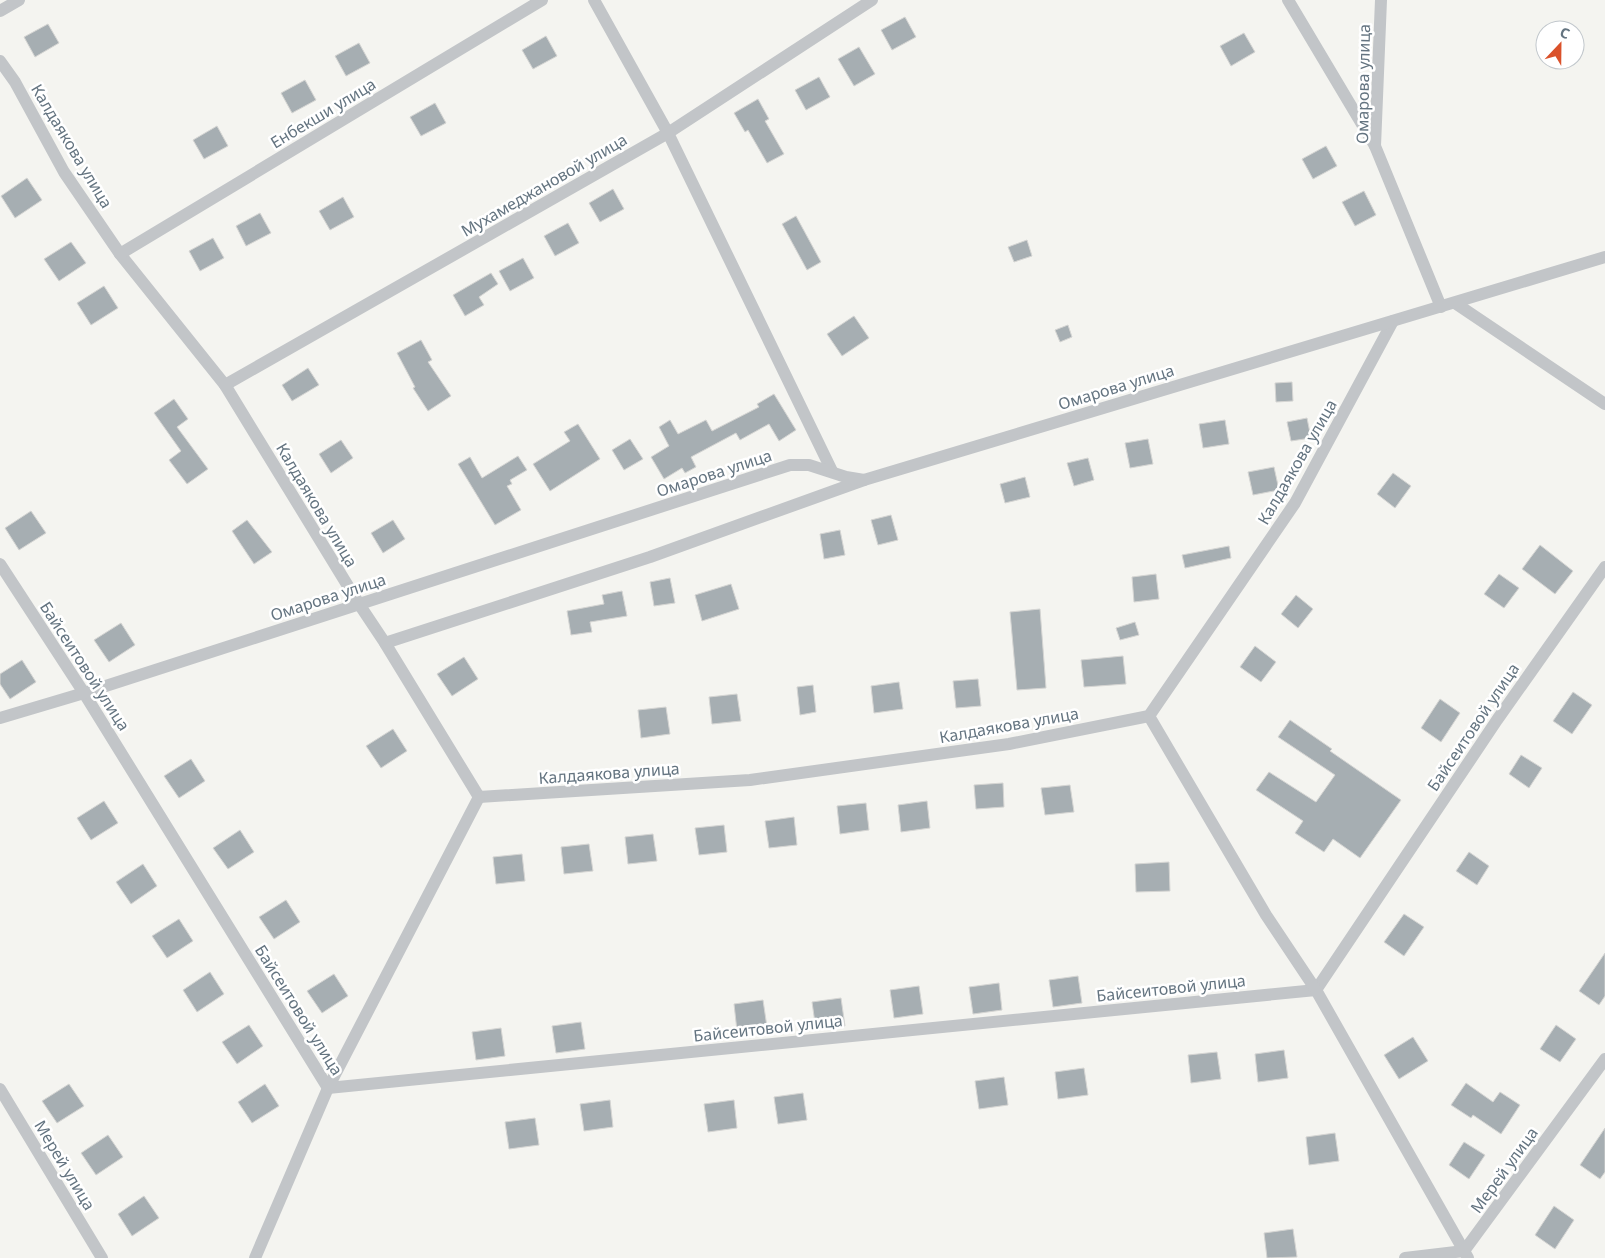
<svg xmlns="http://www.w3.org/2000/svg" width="1605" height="1258" font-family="'Noto Sans',sans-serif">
  <rect width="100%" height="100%" fill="#f4f4f0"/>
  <g fill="#a6aeb2" stroke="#d5d5d3">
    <polygon points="905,17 916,37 892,50 881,30"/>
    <polygon points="48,24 59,43 35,57 24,37"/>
    <polygon points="1244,33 1255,52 1231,66 1220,46"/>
    <polygon points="546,36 557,56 533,69 522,50"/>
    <polygon points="359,43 370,63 346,76 335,56"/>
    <polygon points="859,47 875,74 854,86 838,59"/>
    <polygon points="819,77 830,97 806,110 795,90"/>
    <polygon points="305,80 316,100 292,113 281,93"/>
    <polygon points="758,99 769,119 765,121 784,154 767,163 748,130 745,132 734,113"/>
    <polygon points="435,103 446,123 421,136 410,117"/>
    <polygon points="217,126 228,146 204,159 193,140"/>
    <polygon points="1326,146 1337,166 1313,179 1302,159"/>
    <polygon points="27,178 42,200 15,218 1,196"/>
    <polygon points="613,189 624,209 600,222 589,203"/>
    <polygon points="1364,191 1376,215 1355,226 1342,202"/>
    <polygon points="343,197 354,217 330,230 319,211"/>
    <polygon points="260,213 271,233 246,246 236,226"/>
    <polygon points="796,216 821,262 807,270 782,224"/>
    <polygon points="568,223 579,243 555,256 544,236"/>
    <polygon points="213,238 224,258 200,271 189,251"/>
    <polygon points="1027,240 1032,256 1014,262 1008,247"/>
    <polygon points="71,242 86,263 59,281 44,259"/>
    <polygon points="523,258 534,278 510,291 499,271"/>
    <polygon points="491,273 498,284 479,297 484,305 465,316 453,295"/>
    <polygon points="104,286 118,308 91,325 77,303"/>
    <polygon points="854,316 869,338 842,356 827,334"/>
    <polygon points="1068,325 1072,337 1060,342 1055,330"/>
    <polygon points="421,340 432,360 428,362 451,396 428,411 413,388 415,387 397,353"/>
    <polygon points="308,368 319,385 292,401 282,385"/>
    <polygon points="1292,382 1293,401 1276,402 1275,383"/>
    <polygon points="774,394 796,430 779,441 769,424 740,440 736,433 691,457 696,467 685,473 682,468 664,479 651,457 669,446 659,427 670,420 678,434 706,420 712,431 759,407 757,404"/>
    <polygon points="174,399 188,419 177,427 208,469 187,484 169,460 181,451 154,413"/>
    <polygon points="1307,418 1311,438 1291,441 1287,422"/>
    <polygon points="1225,420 1229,444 1203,448 1199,424"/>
    <polygon points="578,424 600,459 550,491 533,464 570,441 564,432"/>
    <polygon points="630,439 643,459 624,470 612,450"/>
    <polygon points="1148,439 1153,464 1130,468 1125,443"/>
    <polygon points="341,440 353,458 331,473 319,454"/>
    <polygon points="518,456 527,470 510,480 512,484 507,486 521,510 495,525 458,464 470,457 482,478"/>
    <polygon points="1088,458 1094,480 1074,486 1067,463"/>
    <polygon points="1274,467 1279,490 1253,495 1248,472"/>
    <polygon points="1393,473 1411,486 1395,508 1377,494"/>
    <polygon points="1025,477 1030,497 1005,503 1000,484"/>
    <polygon points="31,511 46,533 19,550 5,528"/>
    <polygon points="891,515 898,540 878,545 871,520"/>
    <polygon points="247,520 272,552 254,564 232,531"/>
    <polygon points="393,520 405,539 383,553 371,533"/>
    <polygon points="840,530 845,555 824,559 820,534"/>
    <polygon points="1540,545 1573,571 1555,594 1522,569"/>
    <polygon points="1229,546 1231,558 1185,568 1182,555"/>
    <polygon points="1156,574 1159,599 1134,602 1132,577"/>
    <polygon points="1499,574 1519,588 1504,608 1484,594"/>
    <polygon points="670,578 675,603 654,606 650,582"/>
    <polygon points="731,584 739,609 702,621 695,595"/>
    <polygon points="622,591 627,616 590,622 592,632 571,635 567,611 604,604 602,595"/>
    <polygon points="1296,595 1313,609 1298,628 1281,614"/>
    <polygon points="1040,609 1046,688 1017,690 1010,612"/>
    <polygon points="1135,622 1139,635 1120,640 1116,628"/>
    <polygon points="121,623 135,645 109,662 94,640"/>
    <polygon points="1255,646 1276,662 1261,682 1240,667"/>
    <polygon points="1123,656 1126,684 1084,687 1081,660"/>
    <polygon points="464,657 478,679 452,696 437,674"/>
    <polygon points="22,660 36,682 10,699 0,684 0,674"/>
    <polygon points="978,679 981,706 956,708 953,681"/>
    <polygon points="899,682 903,709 874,713 871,686"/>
    <polygon points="813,685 816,712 800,715 797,687"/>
    <polygon points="1573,692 1592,705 1572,734 1553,721"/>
    <polygon points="737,694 741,721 712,724 709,697"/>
    <polygon points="1440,699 1460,713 1441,742 1421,728"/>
    <polygon points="666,707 670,734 641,738 638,710"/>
    <polygon points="1290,720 1332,749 1330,751 1401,800 1360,858 1333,839 1324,852 1295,833 1303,821 1256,790 1269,772 1316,802 1335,775 1278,737"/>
    <polygon points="393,729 407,751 381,768 366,746"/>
    <polygon points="1521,755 1542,768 1529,788 1509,774"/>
    <polygon points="191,759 205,781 179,798 164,776"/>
    <polygon points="1003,783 1004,807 976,809 974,785"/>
    <polygon points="1070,785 1074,812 1045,815 1041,788"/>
    <polygon points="104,801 118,823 91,840 77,818"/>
    <polygon points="927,801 930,828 901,832 898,805"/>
    <polygon points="866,803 869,830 840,834 837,806"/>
    <polygon points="794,817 797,845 769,848 765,821"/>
    <polygon points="724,825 727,852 699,855 695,828"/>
    <polygon points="240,830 254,852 228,869 213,848"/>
    <polygon points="653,834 657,861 628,864 625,837"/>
    <polygon points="589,844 593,871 564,874 561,847"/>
    <polygon points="1469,852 1489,866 1477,885 1456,871"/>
    <polygon points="522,854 525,881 496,884 493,857"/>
    <polygon points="1169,862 1170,891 1136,892 1135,864"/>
    <polygon points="143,864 157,886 131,904 116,882"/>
    <polygon points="286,900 300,922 274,939 259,917"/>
    <polygon points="1404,914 1424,927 1404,956 1384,942"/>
    <polygon points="179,919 193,941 167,958 152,936"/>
    <polygon points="1605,953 1605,996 1599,1005 1579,991"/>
    <polygon points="210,972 224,994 197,1012 183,990"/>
    <polygon points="334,974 348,996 322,1013 307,991"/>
    <polygon points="1078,976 1082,1003 1053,1007 1049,980"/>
    <polygon points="999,983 1002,1010 973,1014 969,987"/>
    <polygon points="919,986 923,1014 894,1018 890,990"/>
    <polygon points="841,998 845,1026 816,1030 812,1002"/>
    <polygon points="763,1000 767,1027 737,1031 734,1004"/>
    <polygon points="581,1022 585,1049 556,1053 552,1026"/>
    <polygon points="249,1025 263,1046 237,1064 222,1042"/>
    <polygon points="1556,1025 1576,1039 1560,1062 1540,1049"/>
    <polygon points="501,1028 505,1056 476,1060 472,1032"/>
    <polygon points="1413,1037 1428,1061 1399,1079 1384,1055"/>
    <polygon points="1284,1050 1288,1078 1258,1082 1255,1054"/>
    <polygon points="1217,1052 1221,1079 1191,1083 1188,1055"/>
    <polygon points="1084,1068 1088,1095 1058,1099 1055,1072"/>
    <polygon points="1004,1077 1008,1105 979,1109 975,1081"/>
    <polygon points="1466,1083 1493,1102 1500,1092 1520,1105 1501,1134 1473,1115 1471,1118 1451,1105"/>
    <polygon points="69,1084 84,1106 57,1123 42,1101"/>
    <polygon points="265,1084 279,1106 252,1123 238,1102"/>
    <polygon points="803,1093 807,1120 778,1124 774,1097"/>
    <polygon points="610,1100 613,1127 584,1131 580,1104"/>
    <polygon points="734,1100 737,1128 708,1132 704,1104"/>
    <polygon points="535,1118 539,1145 509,1149 505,1122"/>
    <polygon points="1605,1128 1605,1172 1600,1179 1580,1165"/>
    <polygon points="1335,1133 1339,1161 1309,1165 1306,1137"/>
    <polygon points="108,1135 123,1157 96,1175 81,1153"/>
    <polygon points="1464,1142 1485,1155 1469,1179 1449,1165"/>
    <polygon points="144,1196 159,1218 132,1236 118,1214"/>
    <polygon points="1554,1206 1574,1220 1555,1249 1535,1235"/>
    <polygon points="1293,1229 1297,1257 1267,1258 1264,1233"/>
  </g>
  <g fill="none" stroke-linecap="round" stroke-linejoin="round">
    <g stroke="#c2c5c8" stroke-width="12">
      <polyline points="594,0 668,133 832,471"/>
      <polyline points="1288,0 1375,146"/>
      <polyline points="1381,0 1375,146 1441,307"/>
      <polyline points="0,11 19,0"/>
      <polyline points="0,61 15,82 64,172 120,254 225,385 359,604 385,643 479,797 750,780 1009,744 1149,716 1295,503 1393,321"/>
      <polyline points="120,254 542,0"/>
      <polyline points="1455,303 1605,404"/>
      <polyline points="225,385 668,133 872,0"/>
      <polyline points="0,564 84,693 328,1088 1316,990 1497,720 1605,567"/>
      <polyline points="385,643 650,557 864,480"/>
      <polyline points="1149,716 1266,915 1316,990 1468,1258"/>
      <polyline points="0,718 84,693 790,465 809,465 846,477 864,480 1605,257"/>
      <polyline points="0,1089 102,1258"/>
      <polyline points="255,1258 328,1088 479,797"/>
      <polyline points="1405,1258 1464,1251 1605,1059"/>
    </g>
  </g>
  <g text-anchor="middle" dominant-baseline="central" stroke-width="5" stroke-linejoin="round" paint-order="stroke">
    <g font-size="16" fill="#647480" stroke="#fff">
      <text transform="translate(1363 84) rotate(-89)">Омарова улица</text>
      <text transform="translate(323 113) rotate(-31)">Енбекши улица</text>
      <text transform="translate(72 146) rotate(59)">Калдаякова улица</text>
      <text transform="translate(544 185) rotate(-30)">Мухамеджановой улица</text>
      <text transform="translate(1116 387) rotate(-17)">Омарова улица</text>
      <text transform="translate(1297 462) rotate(-60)">Калдаякова улица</text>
      <text transform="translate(714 473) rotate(-18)">Омарова улица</text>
      <text transform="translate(317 505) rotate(59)">Калдаякова улица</text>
      <text transform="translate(328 597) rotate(-18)">Омарова улица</text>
      <text transform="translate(85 666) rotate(57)">Байсеитовой улица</text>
      <text transform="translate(1009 725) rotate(-10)">Калдаякова улица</text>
      <text transform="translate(1473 727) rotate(-56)">Байсеитовой улица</text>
      <text transform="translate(609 773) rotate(-4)">Калдаякова улица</text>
      <text transform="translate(1171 988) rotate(-6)">Байсеитовой улица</text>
      <text transform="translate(299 1010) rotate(58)">Байсеитовой улица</text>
      <text transform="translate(768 1028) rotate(-6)">Байсеитовой улица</text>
      <text transform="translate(65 1165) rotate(59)">Мерей улица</text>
      <text transform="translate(1504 1170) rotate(-54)">Мерей улица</text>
    </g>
  </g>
  <g transform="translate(1560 45) rotate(22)"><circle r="24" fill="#ffffff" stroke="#c1c7cc"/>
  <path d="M0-4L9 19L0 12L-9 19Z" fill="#da512a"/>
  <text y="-8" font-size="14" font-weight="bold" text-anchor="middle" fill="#647480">С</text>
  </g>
</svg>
